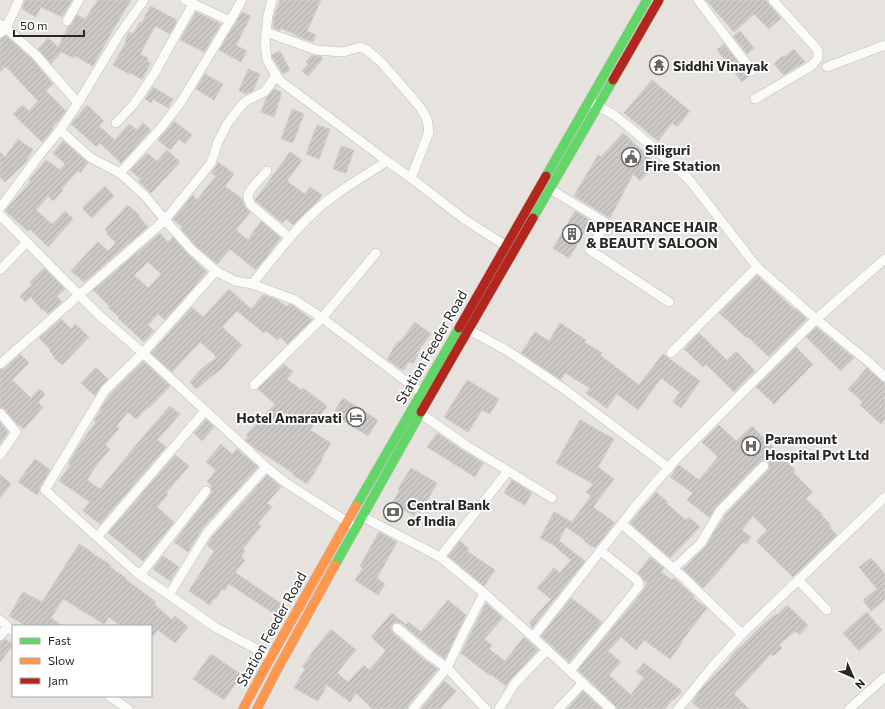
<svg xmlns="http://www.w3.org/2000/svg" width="885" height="709" font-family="Commissioner,sans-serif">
  <defs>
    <pattern id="building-hatch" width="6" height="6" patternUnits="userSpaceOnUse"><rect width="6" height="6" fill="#cbc8c5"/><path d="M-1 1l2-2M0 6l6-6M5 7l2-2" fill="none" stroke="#aeaca9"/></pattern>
  </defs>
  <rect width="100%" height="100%" fill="#e6e2de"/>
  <g fill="url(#building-hatch)" stroke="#d0cdca" fill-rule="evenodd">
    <polygon points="25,0 72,0 62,17 41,7 36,17 22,9"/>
    <polygon points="98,0 131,0 110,35 93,66 75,56 74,58 61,52 51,64 38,49 48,38 58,47 68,27 72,24 77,15 85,19"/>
    <polygon points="280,0 321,0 307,31 316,35 313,42 296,36 296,35 281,28 280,31 273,28 274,16"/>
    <polygon points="706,0 766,0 769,4 781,18 769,29 754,14 734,32"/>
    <polygon points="150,6 177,20 170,34 155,26 140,54 148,58 147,61 151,63 142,79 130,73 129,74 113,65 126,42 125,41 129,32 133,34 140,22 142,23"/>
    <polygon points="196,12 221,24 204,52 180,40"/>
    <polygon points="242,12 251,16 236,45 247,51 241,62 219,50"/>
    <polygon points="740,31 754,48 747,54 733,36"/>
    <polygon points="6,36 32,59 53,84 46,91 66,111 59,120 52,128 53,129 42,142 13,114 22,105 29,111 38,101 6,67 5,67 0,72 0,39"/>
    <polygon points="724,44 749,76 742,82 717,50"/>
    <polygon points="794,49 805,62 783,75 774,63 783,56 784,57"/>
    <polygon points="280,51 290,70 283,74 273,58 272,55"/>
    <polygon points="312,55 320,56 323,59 308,76 302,71 308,64 306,62"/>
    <polygon points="248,69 260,74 253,91 246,94 239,91"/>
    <polygon points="205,74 223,84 214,100 196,89"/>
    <polygon points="652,80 690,111 677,127 672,123 658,141 624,113"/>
    <polygon points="153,87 173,99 168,108 153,99 151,103 145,99"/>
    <polygon points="274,89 281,92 281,95 274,117 261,112 267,97"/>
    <polygon points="87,105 104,121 99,126 115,140 129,124 137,130 143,123 151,130 121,163 100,143 97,147 71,124"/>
    <polygon points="292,109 304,114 293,143 281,139"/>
    <polygon points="174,121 192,135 185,144 179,139 170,150 158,140"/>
    <polygon points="317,125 330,129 319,159 306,154"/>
    <polygon points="623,133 656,163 640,181 633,174 610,218 574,196 598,155 601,157"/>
    <polygon points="18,139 33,150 27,159 28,160 5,182 0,177 0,152 5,157"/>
    <polygon points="63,141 88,163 80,173 78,171 62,188 63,190 53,201 48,196 36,210 52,224 65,211 73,219 48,247 30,229 28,231 5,211 31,181 29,180 46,160 60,170 65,164 53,153"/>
    <polygon points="341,146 354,150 346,173 333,169"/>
    <polygon points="167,150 180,162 151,193 138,181 141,179 130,170 147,153 157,161"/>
    <polygon points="290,152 302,160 287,181 305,194 310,187 322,195 316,203 293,225 286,219 282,223 255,200"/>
    <polygon points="218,162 234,174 225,186 242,199 245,207 250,212 236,230 248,240 261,221 281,238 256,270 230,249 217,264 196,246 181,229 182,227 173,219 193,195 197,200 216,176 211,173 216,167"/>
    <polygon points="105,186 114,196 92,218 82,208"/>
    <polygon points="128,205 140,216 139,217 148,227 84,282 71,271 94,246 98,242 108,251 116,243 107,234 108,233 105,229"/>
    <polygon points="575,211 591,221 569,258 553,248"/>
    <path d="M160,233L168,242L173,237L188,254L207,272L165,320L158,314L148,325L154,331L144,342L118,318L119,317L108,307L109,306L93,290ZM148,262L161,274L148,288L134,275Z"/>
    <polygon points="44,268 65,289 57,296 62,302 48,314 43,309 42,310 31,297 25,302 20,296 32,285 30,282"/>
    <polygon points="757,275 795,310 796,309 807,319 769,357 748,337 747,338 719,313"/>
    <polygon points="229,289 251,309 263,295 276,299 287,307 289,304 292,305 307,316 312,320 287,344 280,337 278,340 266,331 264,333 237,311 222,327 242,345 221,369 196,389 190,382 201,369 216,358 215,357 216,356 200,342 172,372 151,353 192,307 203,317"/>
    <polygon points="61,319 71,329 75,324 89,337 62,365 54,358 54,356 50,352 50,349 39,338"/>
    <polygon points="415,322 431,334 416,354 418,355 413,363 408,362 405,369 402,370 387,359 398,341 400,342"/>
    <polygon points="560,323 586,340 584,342 602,353 600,355 639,385 663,354 700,381 681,408 673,402 680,392 661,378 638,410 617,394 607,408 586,393 590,388 565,373 561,380 521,353 535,332 549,341"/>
    <polygon points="816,327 854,358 841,371 806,337"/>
    <polygon points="699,333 727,360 736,351 755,371 734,392 706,364 703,367 684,349"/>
    <polygon points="796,347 813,364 774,404 756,387"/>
    <polygon points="20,354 29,363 12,380 31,398 39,389 45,394 38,402 43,407 24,429 18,424 18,425 4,409 0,407 0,370 4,369"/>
    <polygon points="143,361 170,386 149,408 148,407 136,419 128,412 116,426 119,428 105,445 110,449 95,467 87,480 100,489 147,432 170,406 180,414 157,440 166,447 100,524 83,511 90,502 59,481 70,465 68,464 82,441 96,422 94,420 101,410 100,410 110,394"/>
    <polygon points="284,364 293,372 287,379 301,390 303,388 327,406 310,430 331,443 321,459 322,460 307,484 292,474 293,473 256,449 245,440 248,437 246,435 275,404 258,389"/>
    <polygon points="96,367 108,379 101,386 95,396 81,383"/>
    <polygon points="867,368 881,381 885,383 885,419 881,424 860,405 863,402 848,389"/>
    <polygon points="467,380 499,399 490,414 482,410 468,432 444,417"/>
    <polygon points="343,398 378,420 368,436 333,414"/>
    <polygon points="206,419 214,427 202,441 194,433"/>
    <polygon points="580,420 614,439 598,467 614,479 593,507 615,523 595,548 593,546 592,547 584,541 585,540 566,527 559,541 585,561 532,628 531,628 532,626 529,623 551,599 537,588 554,568 560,573 571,560 552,544 540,538 554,512 572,522 591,496 586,492 593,484 556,463"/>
    <polygon points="0,422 8,432 0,444"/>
    <polygon points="719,425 736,441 752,426 795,470 793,472 813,492 806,499 823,515 822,516 829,523 831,529 837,535 793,577 756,541 767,530 753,516 742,530 751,537 746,544 743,542 716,574 703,588 683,569 706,546 719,524 724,518 723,518 725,515 768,470 770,467 768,462 766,460 763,460 760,462 716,507 709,517 687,500 693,493 670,477 679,465 699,480 718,457 702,442"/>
    <polygon points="437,433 464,451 483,463 475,477 427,447"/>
    <polygon points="221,444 232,454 237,449 258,467 202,529 188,552 174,542 211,494 212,491 210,487 212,485 207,482 216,470 206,462"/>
    <polygon points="175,455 189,466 166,493 168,494 157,507 174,522 143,561 108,533"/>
    <polygon points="35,459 50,470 40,487 39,492 37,495 18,482"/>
    <polygon points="411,468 437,483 420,513 417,511 414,516 392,503 400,490 398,489"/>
    <polygon points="0,474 11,484 0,498"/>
    <polygon points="267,475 281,487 267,503 272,507 258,523 261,526 243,549 245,551 241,557 245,560 236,571 237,571 236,573 283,605 276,615 229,584 224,591 222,589 216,599 214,598 210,605 189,591 214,551 207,545 212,537"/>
    <polygon points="512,480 532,493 525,505 504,493"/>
    <polygon points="656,492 668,502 666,503 686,520 689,517 700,527 670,558 630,523"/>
    <polygon points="379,532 397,542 377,578 385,584 378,595 355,580 363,568 360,566"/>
    <polygon points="460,541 469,549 467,551 495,570 484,586 448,556"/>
    <polygon points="79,544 93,553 93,554 111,565 110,567 126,578 125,579 156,602 154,604 172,620 175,616 188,627 175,643 158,630 151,638 151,626 121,626 109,617 104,624 63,599 51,618 63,626 27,626 9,616 23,592 42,602"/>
    <polygon points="163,556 179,567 170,581 153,569"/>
    <polygon points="650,557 664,568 661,572 672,580 674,578 694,596 693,598 707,608 681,642 682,643 670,659 644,640 636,650 621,637 608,651 621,662 609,675 631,695 644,677 636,672 644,663 681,690 681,693 674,700 673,699 665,709 617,709 615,705 578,670 644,590 645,586 647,583 644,581 641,576 638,573"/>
    <polygon points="871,558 885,574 885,599 871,611 863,600 877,589 859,567"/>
    <polygon points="571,598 602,622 569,662 541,636"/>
    <polygon points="448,600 466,615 445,659 433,650 401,623 395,622 393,624 391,627 391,630 393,633 425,660 438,669 408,705 407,709 372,709 356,693 350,702 327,685 318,701 294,688 305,669 302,667 314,650 331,629 356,650 337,673 348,682 364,665 369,670 386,651 371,637 392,613 406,625 408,622 421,632"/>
    <polygon points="486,603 503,618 484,639 492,645 489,649 505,661 524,637 538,650 511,679 506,686 490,674 489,675 461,653"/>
    <polygon points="787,605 808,625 799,635 795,631 779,645 782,648 773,656 771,654 734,694 749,709 700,709 692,702 702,688 730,659 729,658 739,647 739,648 761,626 776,614 777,615"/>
    <polygon points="867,612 882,630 859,651 843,633"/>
    <polygon points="5,639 13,645 0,662 0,642"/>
    <polygon points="211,654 242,675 224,700 193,679"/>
    <polygon points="444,681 456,691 440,709 421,709"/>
    <polygon points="583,691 602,709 567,709"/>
  </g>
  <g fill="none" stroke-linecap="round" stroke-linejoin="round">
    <defs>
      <g id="street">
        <polyline points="185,0 230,21"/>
        <polyline points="272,0 268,15 265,42 267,60 279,80 387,161 411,178 464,219 506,246"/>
        <polyline points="698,0 752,71"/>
        <polyline points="67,21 79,0"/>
        <polyline points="0,24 6,28 36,55 78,103"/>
        <polyline points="266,32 316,50 343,52 360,47 367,50 382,63 420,107 427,119 429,132 411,178"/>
        <polyline points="0,33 6,28 19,0"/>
        <polyline points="827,67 885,45"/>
        <path d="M755,99L811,66C817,60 820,58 817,49L773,0"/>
        <polyline points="593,103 614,115 628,126 656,150 675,166 691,182 757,267 816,319 870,363 885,377"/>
        <polyline points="116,123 134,104 154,74 193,4"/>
        <polyline points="60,130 91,158 120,173 146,197 165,220 192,250 216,271 235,281 252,284 295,300 322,318 426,396"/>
        <path d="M267,171C262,177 250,188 248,195C248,199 249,202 251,205L290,238"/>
        <polyline points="120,173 160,129 181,102 230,21 242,0"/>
        <polyline points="550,189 606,223 590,250 669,302"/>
        <polyline points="0,208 38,157 60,130 78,103 119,35 144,0"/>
        <polyline points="0,215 79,295 100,316 143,353 266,467 286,483 352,525"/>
        <polyline points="0,270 27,242"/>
        <polyline points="216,271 143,353 105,390 45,490 136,572 215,627 271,657"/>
        <path d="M252,284C270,262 287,239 307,219C330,195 360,179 387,161"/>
        <polyline points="469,330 508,351 564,389 669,468"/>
        <polyline points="671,353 757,267"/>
        <polyline points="0,364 165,220 211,163 218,142 227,124 241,106 246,101 264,92 269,86 276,74"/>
        <polyline points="254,385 322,318 376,253"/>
        <polyline points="0,413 16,432 0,455"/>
        <polyline points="421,414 467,446 552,498"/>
        <polyline points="363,517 440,557 484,593 533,637 611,709"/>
        <polyline points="622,524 683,577 742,634"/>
        <polyline points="97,537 205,411"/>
        <polyline points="440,557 508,471"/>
        <polyline points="673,569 701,543 720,511 764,466"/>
        <polyline points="140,575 206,491"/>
        <polyline points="798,580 827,610"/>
        <polyline points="169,595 207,533 266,467"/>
        <polyline points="0,620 13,631"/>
        <polyline points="397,628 429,655 447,668 486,709"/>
        <polyline points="0,636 7,627"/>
        <polyline points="533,637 638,503 677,458 816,319 885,259"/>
        <polyline points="570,671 639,586 637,580 601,551"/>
        <polyline points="109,696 128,709"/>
        <polyline points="413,709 447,668 463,634 484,593"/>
        <polyline points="499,709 515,683 547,650"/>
        <polyline points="558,709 583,683"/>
        <polyline points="678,709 712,667 742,634 885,497"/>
        <polyline points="849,709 885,677"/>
      </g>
      <g id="fast">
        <polyline points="546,176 647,0"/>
        <polyline points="533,218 613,80"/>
        <polyline points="356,506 459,328"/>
        <polyline points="335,565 421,412"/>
      </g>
      <g id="slow">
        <polyline points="243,709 271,657 356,506"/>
        <polyline points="257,709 277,670 335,565"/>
      </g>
      <g id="jam">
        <polyline points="613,80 659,0"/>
        <polyline points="459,328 546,176"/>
        <polyline points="421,412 533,218"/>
      </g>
    </defs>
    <use href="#street" stroke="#c0bebf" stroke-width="10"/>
    <use href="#fast" stroke="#c0bebf" stroke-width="10"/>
    <use href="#slow" stroke="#c0bebf" stroke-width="10"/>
    <use href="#jam" stroke="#c0bebf" stroke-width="10"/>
    <use href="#street" stroke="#fbfbfa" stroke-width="9"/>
    <use href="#fast" stroke="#63d668" stroke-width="9"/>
    <use href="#slow" stroke="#ff974d" stroke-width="9"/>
    <use href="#jam" stroke="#b3261e" stroke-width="9"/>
  </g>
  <defs>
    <symbol id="temple-ring" viewBox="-11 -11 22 22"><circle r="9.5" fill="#fff" stroke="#6a6867" stroke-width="1.5"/><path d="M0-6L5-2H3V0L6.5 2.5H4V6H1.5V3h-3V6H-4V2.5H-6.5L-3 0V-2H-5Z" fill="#6a6867"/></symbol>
    <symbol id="civic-ring" viewBox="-11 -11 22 22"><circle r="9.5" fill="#fff" stroke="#6a6867" stroke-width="1.5"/><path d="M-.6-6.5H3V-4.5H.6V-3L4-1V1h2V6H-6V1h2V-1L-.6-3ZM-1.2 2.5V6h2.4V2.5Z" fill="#6a6867"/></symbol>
    <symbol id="building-ring" viewBox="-11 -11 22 22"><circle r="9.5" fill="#fff" stroke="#6a6867" stroke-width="1.5"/><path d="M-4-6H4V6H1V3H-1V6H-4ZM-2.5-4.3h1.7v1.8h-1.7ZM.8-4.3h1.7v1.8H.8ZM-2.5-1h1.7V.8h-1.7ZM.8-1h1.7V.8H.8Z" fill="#6a6867"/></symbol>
    <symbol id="hotel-ring" viewBox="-11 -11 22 22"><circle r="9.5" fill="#fff" stroke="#6a6867" stroke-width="1.5"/><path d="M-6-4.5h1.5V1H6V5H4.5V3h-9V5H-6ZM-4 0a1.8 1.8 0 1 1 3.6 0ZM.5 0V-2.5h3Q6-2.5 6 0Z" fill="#6a6867"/></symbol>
    <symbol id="hospital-ring" viewBox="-11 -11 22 22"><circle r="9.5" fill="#fff" stroke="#6a6867" stroke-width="1.5"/><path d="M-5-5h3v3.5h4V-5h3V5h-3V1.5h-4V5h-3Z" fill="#6a6867"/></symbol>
    <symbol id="bank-ring" viewBox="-11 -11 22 22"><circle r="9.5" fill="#fff" stroke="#6a6867" stroke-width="1.5"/><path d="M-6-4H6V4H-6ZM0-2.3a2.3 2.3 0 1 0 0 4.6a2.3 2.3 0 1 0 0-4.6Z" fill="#6a6867"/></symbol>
  </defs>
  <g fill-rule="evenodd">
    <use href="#temple-ring" x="648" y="54" width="22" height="22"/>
    <use href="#civic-ring" x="620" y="146" width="22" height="22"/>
    <use href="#building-ring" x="561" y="223" width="22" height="22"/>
    <use href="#hotel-ring" x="345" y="406" width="22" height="22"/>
    <use href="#hospital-ring" x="740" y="435" width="22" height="22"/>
    <use href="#bank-ring" x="382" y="501" width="22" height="22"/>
  </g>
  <g text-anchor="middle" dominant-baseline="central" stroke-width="3.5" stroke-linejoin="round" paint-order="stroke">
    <g font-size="14" font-weight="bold" fill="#272727" stroke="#fff" text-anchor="start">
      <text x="673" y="65">Siddhi Vinayak</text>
      <text x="645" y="149">Siliguri<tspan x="645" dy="16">Fire Station</tspan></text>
      <text x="586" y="226">APPEARANCE HAIR<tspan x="586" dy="16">&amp; BEAUTY SALOON</tspan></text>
      <text x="342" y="417" text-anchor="end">Hotel Amaravati</text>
      <text x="765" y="438">Paramount<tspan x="765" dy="16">Hospital Pvt Ltd</tspan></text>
      <text x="407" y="504">Central Bank<tspan x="407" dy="16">of India</tspan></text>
    </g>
    <g font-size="14" fill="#272727" stroke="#fff">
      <text transform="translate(431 347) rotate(-60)">Station Feeder Road</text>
      <text transform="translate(271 629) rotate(-61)">Station Feeder Road</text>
    </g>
  </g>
  <rect x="12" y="625" width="140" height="72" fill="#ffffff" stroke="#a9a9a9"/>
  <rect x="20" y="638" width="20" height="6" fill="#63d668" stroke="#a9a9a9"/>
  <text x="48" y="645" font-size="12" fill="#272727">Fast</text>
  <rect x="20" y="658" width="20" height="6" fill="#ff974d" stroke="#a9a9a9"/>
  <text x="48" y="665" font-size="12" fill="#272727">Slow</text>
  <rect x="20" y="678" width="20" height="6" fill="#b3261e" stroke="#a9a9a9"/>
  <text x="48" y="685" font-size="12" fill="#272727">Jam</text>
  <g transform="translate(853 677) rotate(135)" stroke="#ffffff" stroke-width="3" paint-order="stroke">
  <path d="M0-3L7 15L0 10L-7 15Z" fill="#272727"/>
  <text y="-6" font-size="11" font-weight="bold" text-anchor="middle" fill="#272727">N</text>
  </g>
  <path d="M14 30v6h70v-6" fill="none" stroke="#272727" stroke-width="2"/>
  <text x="20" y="30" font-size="12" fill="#272727" stroke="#ffffff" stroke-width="3" paint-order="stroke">50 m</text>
</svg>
